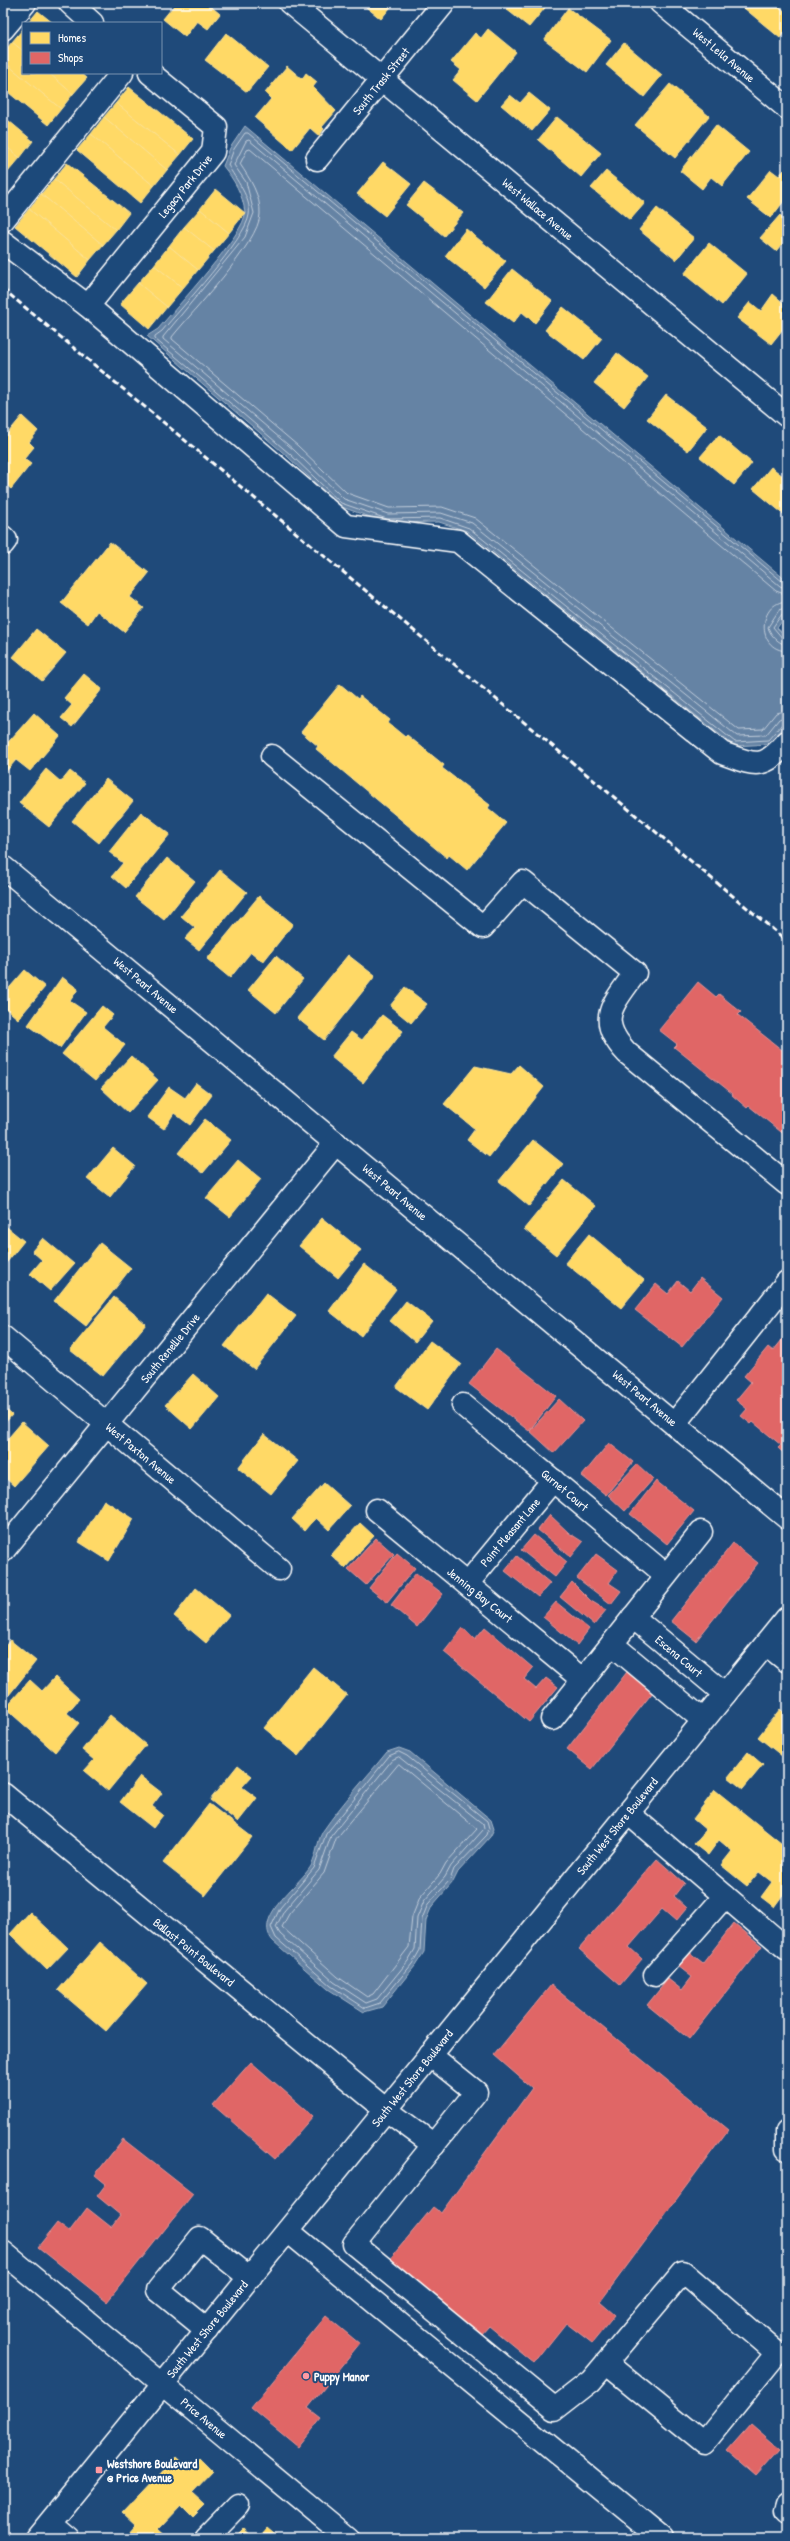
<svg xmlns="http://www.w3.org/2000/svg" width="790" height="2541" font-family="'Patrick Hand',sans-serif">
  <rect width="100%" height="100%" fill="#1f4a7a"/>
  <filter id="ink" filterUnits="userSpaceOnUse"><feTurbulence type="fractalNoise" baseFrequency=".025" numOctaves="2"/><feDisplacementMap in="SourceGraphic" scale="8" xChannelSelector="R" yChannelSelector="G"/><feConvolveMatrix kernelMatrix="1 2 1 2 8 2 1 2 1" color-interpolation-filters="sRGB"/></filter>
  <g filter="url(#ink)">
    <g fill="#6583a4" stroke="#a3b5c8">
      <path d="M245,126L787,581V614L777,628L787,637V723L770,744L734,746L467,531L439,522L387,523L339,506L288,457L147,336L158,329C174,310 247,231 245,213C243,194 234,180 223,166L230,148Z"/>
      <path d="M399,1748L410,1752L491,1820L494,1829L490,1837L458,1872L453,1882L432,1906L426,1920L424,1952L415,1966L382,2007L364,2012L328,1989L273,1941C252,1917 299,1886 311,1866C317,1855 317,1841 323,1831C342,1803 366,1778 387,1752Z"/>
    </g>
    <g fill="#ffd966" stroke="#ffe494">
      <polygon points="176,3 207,3 220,14 208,29 197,21 185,37 163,19"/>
      <polygon points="361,3 394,3 381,19"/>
      <polygon points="512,3 549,3 529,27 506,9"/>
      <polygon points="738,3 775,3 787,13 787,29 780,38"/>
      <polygon points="568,8 611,40 587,72 544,40"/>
      <polygon points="38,11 53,23 28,23"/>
      <polygon points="23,29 23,51 12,42"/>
      <polygon points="488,29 516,52 477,100 453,80 461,70 451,62 475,33 481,38"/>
      <polygon points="226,33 268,67 247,92 205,60"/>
      <polygon points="12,42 23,51 23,73 49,73 73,94 61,109 3,61 3,53"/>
      <polygon points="624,43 662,75 644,97 606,65"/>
      <polygon points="3,61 61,109 48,125 3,88"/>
      <polygon points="287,66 302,79 306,73 317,82 313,87 336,111 322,127 324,129 319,136 310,128 292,150 255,118 271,99 265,93"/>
      <polygon points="49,73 81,73 87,78 73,94"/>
      <polygon points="670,84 709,116 675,158 635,125"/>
      <polygon points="129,87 193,139 180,155 116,103"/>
      <polygon points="529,93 550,110 532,131 501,105 510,95 520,103"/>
      <polygon points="116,103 180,155 167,170 104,117"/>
      <polygon points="3,116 33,141 20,158 3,144"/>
      <polygon points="104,117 167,170 154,186 91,134"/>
      <polygon points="557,117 601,153 581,177 538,140"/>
      <polygon points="716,125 749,152 722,186 711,177 702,189 680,171"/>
      <polygon points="91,134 154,186 140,203 77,150"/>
      <polygon points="3,144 20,158 7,173 3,170"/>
      <polygon points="383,162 411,184 385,216 357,194"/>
      <polygon points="67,163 129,213 116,230 54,179"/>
      <polygon points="771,170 779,176 784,170 787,173 787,204 784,201 771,218 747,199"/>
      <polygon points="606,171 645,203 630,220 591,188"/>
      <polygon points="54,179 116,230 103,245 41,194"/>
      <polygon points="424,183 463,213 444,236 406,205"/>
      <polygon points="216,189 245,213 229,233 200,209"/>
      <polygon points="41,194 103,245 90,260 29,209"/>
      <polygon points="657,208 694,238 676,260 639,230"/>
      <polygon points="29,209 90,260 77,277 15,226"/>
      <polygon points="200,209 229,233 214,251 184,227"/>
      <polygon points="780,215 787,221 787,238 776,251 760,238"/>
      <polygon points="184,227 214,251 198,270 169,246"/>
      <polygon points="466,229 506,261 484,287 445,256"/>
      <polygon points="709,243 747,274 722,305 684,274"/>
      <polygon points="169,246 198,270 183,288 154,265"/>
      <polygon points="154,265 183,288 167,307 138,283"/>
      <polygon points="512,269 552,301 535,323 522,312 513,323 486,302"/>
      <polygon points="138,283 167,307 149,329 120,304"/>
      <polygon points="773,294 787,306 787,324 771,344 737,318 750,302 761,311"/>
      <polygon points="563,307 602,338 584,360 545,330"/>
      <polygon points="617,353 648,377 624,407 594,383"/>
      <polygon points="666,395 707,427 688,451 647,419"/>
      <polygon points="22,416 38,431 29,442 34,447 24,459 31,464 11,489 3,482 3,439"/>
      <polygon points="719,435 752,463 734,485 700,457"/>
      <polygon points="771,467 787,479 787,517 753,489"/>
      <polygon points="110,542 149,573 130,597 144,608 124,632 97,611 88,624 61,603"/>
      <polygon points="36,629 66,653 42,681 13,657"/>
      <polygon points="84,674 102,689 72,727 61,718 72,705 64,698"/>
      <polygon points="340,684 358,699 360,696 390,720 388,723 405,737 407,735 444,765 442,768 490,805 488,808 506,823 467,870 449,855 447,858 316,749 318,746 301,732"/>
      <polygon points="34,713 60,736 30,771 16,760 3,775 3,748"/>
      <polygon points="46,769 61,782 70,771 85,783 49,827 19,803"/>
      <polygon points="106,779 133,801 99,843 72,821"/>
      <polygon points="141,812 170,834 126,888 112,876 123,863 109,852"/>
      <polygon points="167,858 195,881 164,920 135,897"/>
      <polygon points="220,870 247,892 199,950 185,939 195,928 181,916"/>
      <polygon points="259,896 293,924 263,962 251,952 230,978 207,959"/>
      <polygon points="348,955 375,976 324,1040 297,1018"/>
      <polygon points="276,956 303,979 276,1013 248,990"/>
      <polygon points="25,970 45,987 18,1019 3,1006 3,995"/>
      <polygon points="62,977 78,989 70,1001 86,1012 60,1048 28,1025"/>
      <polygon points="405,987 427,1004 411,1023 390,1006"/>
      <polygon points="102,1006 113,1015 103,1027 125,1045 95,1081 62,1054"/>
      <polygon points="382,1015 403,1031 363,1083 331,1057 351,1032 362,1040"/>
      <polygon points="131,1056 158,1080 128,1113 101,1088"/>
      <polygon points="519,1065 544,1087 489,1157 467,1140 475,1129 444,1104 475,1066 511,1074"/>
      <polygon points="196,1083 212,1095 190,1125 174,1113 164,1129 147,1117 169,1087 185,1098"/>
      <polygon points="205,1119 231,1140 203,1173 178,1153"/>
      <polygon points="533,1140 563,1164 529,1206 499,1181"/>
      <polygon points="113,1148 135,1166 110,1197 87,1179"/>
      <polygon points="238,1160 261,1179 230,1217 206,1198"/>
      <polygon points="564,1180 596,1206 556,1255 524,1229"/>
      <polygon points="322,1218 361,1250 338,1278 299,1246"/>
      <polygon points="3,1224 24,1241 3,1267"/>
      <polygon points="589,1234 644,1280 621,1308 565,1263"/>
      <polygon points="43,1238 74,1264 50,1291 30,1274 42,1260 32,1251"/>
      <polygon points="100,1243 131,1268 86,1326 54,1301"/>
      <polygon points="364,1264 396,1289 361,1336 329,1311"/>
      <polygon points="266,1293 296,1316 254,1369 224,1346"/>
      <polygon points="114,1297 146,1324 103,1376 70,1350"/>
      <polygon points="406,1301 432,1321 415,1342 390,1321"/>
      <polygon points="430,1341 461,1364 427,1410 396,1387"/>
      <polygon points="193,1374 219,1397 192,1429 165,1405"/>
      <polygon points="3,1407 12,1415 3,1425"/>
      <polygon points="22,1422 49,1446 14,1486 3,1476 3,1444"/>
      <polygon points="264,1434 298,1461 271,1494 238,1468"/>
      <polygon points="324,1483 350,1506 329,1530 316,1518 305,1531 292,1519"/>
      <polygon points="104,1500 134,1519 109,1561 79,1542"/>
      <polygon points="360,1523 374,1536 345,1568 331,1555"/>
      <polygon points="196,1588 229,1615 206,1643 174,1616"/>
      <polygon points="10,1640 36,1661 9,1695 3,1691 3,1649"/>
      <polygon points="313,1667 347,1695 298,1756 264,1728"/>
      <polygon points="55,1677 79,1699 67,1713 79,1723 55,1752 5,1708 30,1680 42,1691"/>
      <polygon points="780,1709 787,1715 787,1760 758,1737"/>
      <polygon points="110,1715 146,1745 108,1791 84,1771 94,1760 82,1750"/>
      <polygon points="748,1752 763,1765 743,1789 728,1777"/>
      <polygon points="238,1765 252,1776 242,1787 257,1798 238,1822 210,1800"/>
      <polygon points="140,1776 162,1793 152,1806 163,1815 153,1828 120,1802"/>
      <polygon points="715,1790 787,1848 787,1894 785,1892 774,1907 761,1897 772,1882 759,1872 747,1886 721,1865 732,1851 719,1840 708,1855 694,1844 706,1830 693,1819"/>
      <polygon points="209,1804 252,1837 205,1896 163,1863"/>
      <polygon points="30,1912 68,1948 47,1970 10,1934"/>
      <polygon points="100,1942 147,1984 106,2031 58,1990"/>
      <polygon points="176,2457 189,2469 200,2458 213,2471 192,2493 205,2505 193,2517 181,2505 159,2528 170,2538 127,2538 125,2537 136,2525 123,2513"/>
      <polygon points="267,2527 280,2538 258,2538"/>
      <polygon points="243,2529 253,2538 234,2538"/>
    </g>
    <g fill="#e06666" stroke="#e99494">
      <polygon points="698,982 716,997 719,994 741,1012 738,1015 787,1054 787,1141 784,1139 786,1136 749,1106 747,1108 732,1095 733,1094 674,1047 677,1044 659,1030"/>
      <polygon points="700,1278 723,1297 682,1347 635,1310 656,1284 668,1294 678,1281 690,1291"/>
      <polygon points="787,1334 787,1456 778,1448 781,1445 753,1422 751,1424 741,1416 747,1409 736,1400 751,1382 744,1376 768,1347 773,1351"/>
      <polygon points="496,1349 556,1396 529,1431 469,1384"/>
      <polygon points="559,1399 583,1421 554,1453 530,1431"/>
      <polygon points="609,1443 633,1462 606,1495 582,1476"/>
      <polygon points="637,1464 653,1479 625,1511 608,1495"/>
      <polygon points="656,1481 694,1511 667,1544 630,1514"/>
      <polygon points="550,1515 569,1533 583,1542 571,1557 538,1530"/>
      <polygon points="534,1535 567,1562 555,1577 521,1550"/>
      <polygon points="376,1538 394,1554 366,1585 348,1569"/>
      <polygon points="733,1543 758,1563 696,1641 671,1621"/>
      <polygon points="397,1553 415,1568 387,1602 369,1588"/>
      <polygon points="596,1554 618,1570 609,1583 621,1591 611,1604 577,1578"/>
      <polygon points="517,1556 550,1583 538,1597 505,1571"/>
      <polygon points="416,1573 443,1594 417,1627 391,1605"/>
      <polygon points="572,1582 591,1601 606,1610 594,1625 560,1597"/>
      <polygon points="556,1602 589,1629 577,1645 543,1617"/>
      <polygon points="485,1627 533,1668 524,1679 536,1689 546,1678 558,1687 529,1722 444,1652 463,1628 475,1639"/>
      <polygon points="627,1672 653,1692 592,1769 567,1749"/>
      <polygon points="657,1859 684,1883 674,1896 687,1908 676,1921 662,1909 629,1947 642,1959 620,1985 579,1949"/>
      <polygon points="734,1923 762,1946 689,2039 647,2005 668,1979 682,1990 692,1977 678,1966 689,1952 703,1963"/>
      <polygon points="551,1985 728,2130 600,2302 615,2315 592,2343 566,2323 534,2363 489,2326 480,2336 389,2260 433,2207 441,2213 532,2088 494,2055"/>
      <polygon points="251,2062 313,2116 275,2159 213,2105"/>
      <polygon points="123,2139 193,2194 107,2302 38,2247 57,2223 69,2232 87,2208 111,2227 120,2215 97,2196 106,2184 95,2175"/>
      <polygon points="326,2316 360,2344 308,2408 321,2418 298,2447 251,2408"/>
      <polygon points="751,2424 780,2449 756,2476 727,2451"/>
    </g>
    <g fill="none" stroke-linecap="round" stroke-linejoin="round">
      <g stroke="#c1cddb" stroke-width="1">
        <path d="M787,584L783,582L248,133H245L234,149L228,165C235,179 252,198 249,215C246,239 180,309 162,331L155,336V339L290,454L341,503L387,519L440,518L469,528L735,742L768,740L783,723L787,721"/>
        <polyline points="787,589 780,586 249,140 246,141 234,165 246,182 254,213 245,237 163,337 163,339 294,450 344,499 388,514 441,513 472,523 737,736 766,735 779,719 787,716"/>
        <path d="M787,595L776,591L250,149L247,150L240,164C250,179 261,196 260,214C260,242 191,313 172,337V339L298,446L347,493L389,508L442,507L475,518L739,730L763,729L776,713L787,710"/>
        <path d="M787,601C758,602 755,650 787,651"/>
        <path d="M787,607L779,610L768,627C770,635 779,644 787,645"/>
        <polyline points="787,612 782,614 773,627 783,639 787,640"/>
        <polygon points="399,1752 407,1756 487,1821 489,1828 487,1835 454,1869 450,1880 428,1904 422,1919 420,1950 412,1964 380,2003 365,2008 331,1986 276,1938 271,1927 280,1908 314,1868 326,1834 389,1756"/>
        <polygon points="399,1757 483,1824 484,1829 451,1866 445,1877 424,1901 417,1918 415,1949 408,1961 377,1999 366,2003 334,1982 280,1934 276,1927 284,1911 319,1870 331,1836 392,1760"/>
        <polygon points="399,1764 477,1829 446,1863 440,1874 420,1897 412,1917 409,1947 373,1994 367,1997 338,1977 282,1927 289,1914 324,1873 336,1839"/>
      </g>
      <defs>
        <g id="minor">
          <polyline points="70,3 92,23"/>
          <polyline points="290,3 787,416"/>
          <polyline points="661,3 787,108"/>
          <polyline points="3,29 25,3"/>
          <polyline points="317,159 444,3"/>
          <polyline points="3,220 122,73"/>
          <path d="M3,242L88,306L346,526L458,541L722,753C755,765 762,771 787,742"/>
          <polyline points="88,306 213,152 216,127 150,73"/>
          <polyline points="3,537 6,540 3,544"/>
          <path d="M272,756L483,927L523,882L635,973C613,1005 595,1019 627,1053L787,1184"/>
          <polyline points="3,867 787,1518"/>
          <polyline points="3,1337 279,1569"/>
          <polyline points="463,1405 666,1575"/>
          <polyline points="675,1423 787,1282"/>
          <polyline points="377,1510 583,1680"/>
          <polyline points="3,1551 336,1143"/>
          <polyline points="467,1584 553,1480"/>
          <polyline points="633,1617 725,1694"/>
          <polyline points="612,1644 703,1720"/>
          <polyline points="766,1644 787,1661"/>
          <polyline points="552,1719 701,1532"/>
          <polyline points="3,1794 385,2109 434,2145"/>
          <polyline points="628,1813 787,1949"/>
          <polyline points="655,1975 725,1896"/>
          <polyline points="430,2055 476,2092 354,2244 555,2409 591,2381 683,2272 777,2353 704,2443 606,2363"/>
          <polyline points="787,2132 787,2149"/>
          <polyline points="288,2231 661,2538"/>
          <polyline points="3,2252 348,2538"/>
          <polyline points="207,2330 158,2290 200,2238 250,2278"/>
          <polyline points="787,2504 785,2511 787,2513"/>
          <polyline points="50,2523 68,2538"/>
          <polyline points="37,2538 787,1618"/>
          <polyline points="206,2538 238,2505"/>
        </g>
      </defs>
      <use href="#minor" stroke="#fff" stroke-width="25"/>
      <use href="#minor" stroke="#1f4a7a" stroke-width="22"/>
      <polyline stroke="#fff" stroke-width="3" stroke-dasharray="6 3" stroke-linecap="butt" points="3,289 787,941"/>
    </g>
  </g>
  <g fill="#ff9aa2" stroke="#1f4a7a" stroke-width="1.5">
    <circle cx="306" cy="2376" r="4"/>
    <rect x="95" y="2466" width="8" height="8" rx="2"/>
  </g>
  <g text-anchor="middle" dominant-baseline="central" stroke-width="4" stroke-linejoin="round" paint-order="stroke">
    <g font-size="12" fill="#fff" stroke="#1f4a7a">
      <text transform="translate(724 55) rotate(40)">West Leila Avenue</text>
      <text transform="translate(381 81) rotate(-51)">South Trask Street</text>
      <text transform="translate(185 186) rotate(-51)">Legacy Park Drive</text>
      <text transform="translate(538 209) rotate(40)">West Wallace Avenue</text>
      <text transform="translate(146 985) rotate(40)">West Pearl Avenue</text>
      <text transform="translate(395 1192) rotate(40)">West Pearl Avenue</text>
      <text transform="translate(170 1348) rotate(-51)">South Renellie Drive</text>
      <text transform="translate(645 1398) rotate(40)">West Pearl Avenue</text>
      <text transform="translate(141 1453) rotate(40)">West Paxton Avenue</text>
      <text transform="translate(565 1490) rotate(40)">Gurnet Court</text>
      <text transform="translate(510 1532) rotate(-50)">Point Pleasant Lane</text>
      <text transform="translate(480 1595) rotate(39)">Jenning Bay Court</text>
      <text transform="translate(679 1656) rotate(40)">Escena Court</text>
      <text transform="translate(617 1826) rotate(-51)">South West Shore Boulevard</text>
      <text transform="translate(194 1952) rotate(39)">Ballast Point Boulevard</text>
      <text transform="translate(412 2078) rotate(-51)">South West Shore Boulevard</text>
      <text transform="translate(207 2329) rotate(-51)">South West Shore Boulevard</text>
      <text transform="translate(204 2418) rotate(40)">Price Avenue</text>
    </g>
    <g font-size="12" font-weight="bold" fill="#fff" stroke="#1f4a7a" text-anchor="start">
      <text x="314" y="2376">Puppy Manor</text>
      <text x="107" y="2463">Westshore Boulevard<tspan x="107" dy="14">@ Price Avenue</tspan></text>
    </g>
  </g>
  <rect width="790" height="2541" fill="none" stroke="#1f4a7a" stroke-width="16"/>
  <rect x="8" y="8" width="774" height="2525" fill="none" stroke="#fff" stroke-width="1.5" filter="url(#ink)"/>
  <rect x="22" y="22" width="140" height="52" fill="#1f4a7a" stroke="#7992af"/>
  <rect x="30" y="32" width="20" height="12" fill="#ffd966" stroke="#7992af"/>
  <text x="58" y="42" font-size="12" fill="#ffffff">Homes</text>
  <rect x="30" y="52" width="20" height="12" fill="#e06666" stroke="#7992af"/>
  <text x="58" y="62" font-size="12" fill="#ffffff">Shops</text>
</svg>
